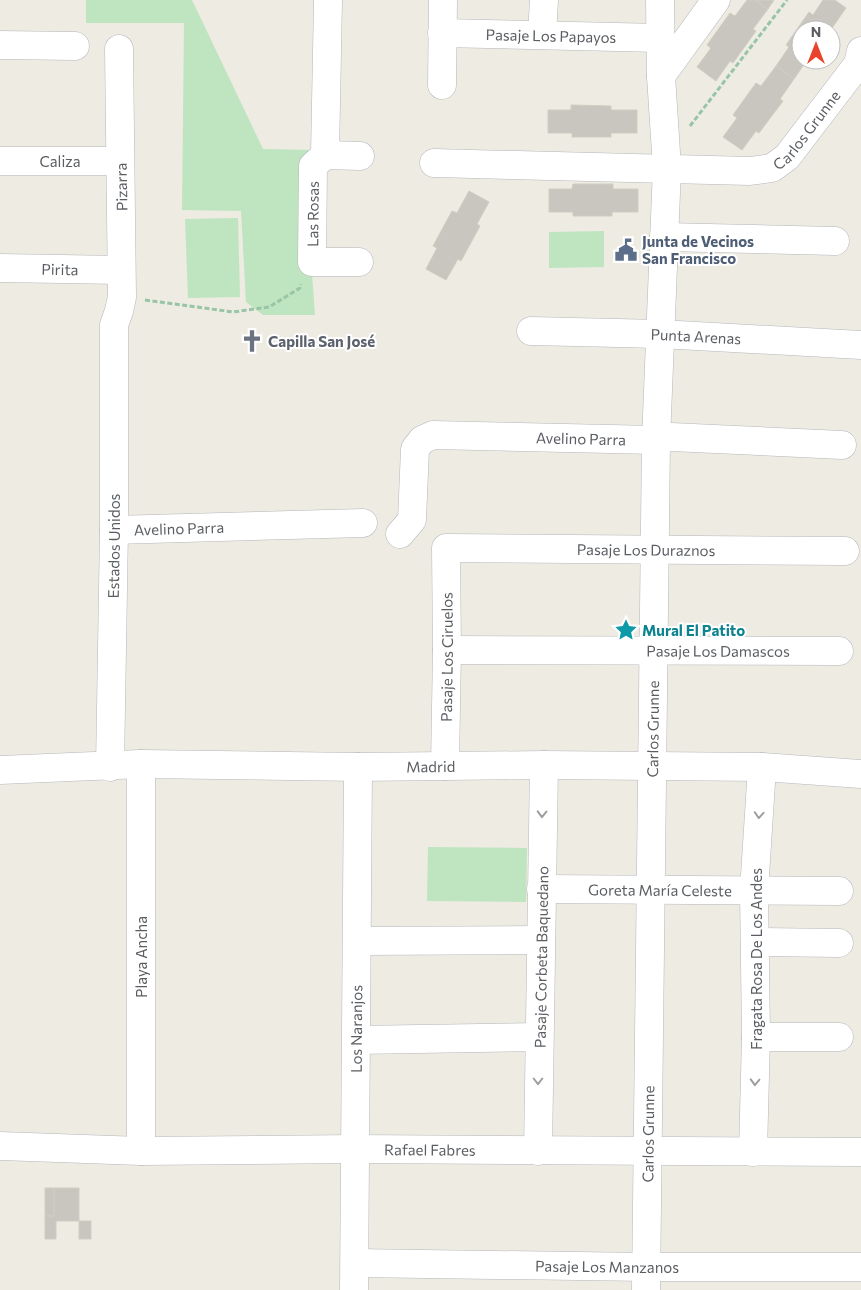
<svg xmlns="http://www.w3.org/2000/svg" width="861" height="1290" font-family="Commissioner,sans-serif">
  <rect width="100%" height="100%" fill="#edebe2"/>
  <g fill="#bee5bf">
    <polygon points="86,0 192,0 263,149 314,150 312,274 315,315 263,315 246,302 241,211 182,210 184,23 86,23"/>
    <polygon points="238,218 240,297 188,298 185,219"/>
    <polygon points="604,231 604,267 549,268 549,232"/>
    <polygon points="428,847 527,848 526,902 427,901"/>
  </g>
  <g fill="#c8c6bf" stroke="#d1cdc0">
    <polygon points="747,0 755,0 768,9 753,29 756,31 733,63 730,61 716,81 697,67 711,48 707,45 730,13 735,16"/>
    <polygon points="755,0 774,0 768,9"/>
    <polygon points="823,0 835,0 846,8 832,28 835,31 831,36 831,30 801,30 801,60 807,60 794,79 776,66 789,47 786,45 809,12 813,15"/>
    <polygon points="776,66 794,79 780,99 783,101 759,133 756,131 742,150 723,137 737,118 733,115 756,83 761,86"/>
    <polygon points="571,105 611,106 611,110 637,110 637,133 611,133 611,137 572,137 572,133 548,133 548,110 571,110"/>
    <polygon points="573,184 613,184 613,189 638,189 638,212 612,212 612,216 573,216 573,212 549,212 549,189 572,189"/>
    <polygon points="469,191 489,202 477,224 480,226 461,261 458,259 446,280 426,269 437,248 433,246 452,211 457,213"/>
    <rect x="45" y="1188" width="9" height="28"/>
    <polygon points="54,1188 79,1188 79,1221 56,1221 56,1239 45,1239 45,1216 54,1216"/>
    <rect x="79" y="1221" width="12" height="18"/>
  </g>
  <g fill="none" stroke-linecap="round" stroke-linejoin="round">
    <defs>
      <g id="minor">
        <path id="s1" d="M442,33L660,38"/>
        <polyline points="542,35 544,0"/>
        <polyline points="0,45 75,46"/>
        <polyline points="661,76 716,0"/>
        <polyline points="442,85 443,0"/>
        <polyline points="325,155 328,0"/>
        <path id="s2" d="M0,161H120"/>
        <path id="s3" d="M434,163L750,171L772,168L787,157L858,64L861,51"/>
        <polyline points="664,237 835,241"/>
        <path id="s4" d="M359,262H312L313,166L325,155L360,156"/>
        <path id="s5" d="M0,268L121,270"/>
        <path id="s6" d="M531,331L660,334L861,345"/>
        <path id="s7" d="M114,530L363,523"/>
        <path id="s8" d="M400,534L412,520L415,449L422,440L433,435L656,440L671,437L842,445"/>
        <path id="s9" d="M447,650L839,651"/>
        <polyline points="141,764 141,1151"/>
        <path id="s10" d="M445,766L447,650L446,548L845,551"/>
        <path id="s11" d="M110,767L114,530V325L119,311L122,297L119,49"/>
        <path id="s12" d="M0,770L141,764L358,767L544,765L762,767L861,774"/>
        <path id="s13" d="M541,889L839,891"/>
        <polyline points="357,941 541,940"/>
        <polyline points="755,942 839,943"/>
        <polyline points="756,1037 839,1037"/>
        <polyline points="357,1040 539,1037"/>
        <path id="s14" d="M0,1146L141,1151L355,1149L861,1152"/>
        <path id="s15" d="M538,1151L544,765"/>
        <polyline points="753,1152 756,1037 754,891 762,767"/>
        <path id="s16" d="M355,1263L646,1267H861"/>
        <path id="s17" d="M354,1290L358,767"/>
        <path id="s18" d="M646,1290L656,440L667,168L661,76L660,0"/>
      </g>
    </defs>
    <use href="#minor" stroke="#b4b7bc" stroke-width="29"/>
    <g stroke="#97c5a6" stroke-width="3" stroke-dasharray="5 2.5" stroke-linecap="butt">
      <polyline points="690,126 787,0"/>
      <polyline points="145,300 233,312 269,307 300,288 301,284"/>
    </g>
    <use href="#minor" stroke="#fff" stroke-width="28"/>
  </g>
  <defs><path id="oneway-chevron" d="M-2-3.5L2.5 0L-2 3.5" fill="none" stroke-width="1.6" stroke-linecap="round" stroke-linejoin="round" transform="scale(1.25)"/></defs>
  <g stroke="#9c9ea1">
    <use href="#oneway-chevron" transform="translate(542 814) rotate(91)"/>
    <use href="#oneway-chevron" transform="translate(759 815) rotate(94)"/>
    <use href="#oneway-chevron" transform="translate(538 1081) rotate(90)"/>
    <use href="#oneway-chevron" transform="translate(755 1082) rotate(92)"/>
  </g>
  <defs>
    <symbol id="civic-bare" viewBox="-9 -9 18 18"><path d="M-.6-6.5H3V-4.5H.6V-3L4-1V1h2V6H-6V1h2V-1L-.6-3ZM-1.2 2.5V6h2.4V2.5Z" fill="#5c6f8a" stroke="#fff" stroke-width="2.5" paint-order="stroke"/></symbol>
    <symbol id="church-bare" viewBox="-9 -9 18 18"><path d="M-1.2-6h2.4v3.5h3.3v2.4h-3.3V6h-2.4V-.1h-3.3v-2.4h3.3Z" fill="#6b7280" stroke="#fff" stroke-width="2.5" paint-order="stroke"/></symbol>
    <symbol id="sight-bare" viewBox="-9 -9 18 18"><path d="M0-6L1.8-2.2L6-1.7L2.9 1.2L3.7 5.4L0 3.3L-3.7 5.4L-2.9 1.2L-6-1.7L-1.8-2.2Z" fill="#0f9aa8" stroke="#fff" stroke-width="2.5" paint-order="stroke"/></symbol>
  </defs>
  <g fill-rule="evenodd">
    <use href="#civic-bare" x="610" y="234" width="32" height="32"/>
    <use href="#church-bare" x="236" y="325" width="32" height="32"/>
    <use href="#sight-bare" x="610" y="614" width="32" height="32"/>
  </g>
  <g text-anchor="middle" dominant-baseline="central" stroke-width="4" stroke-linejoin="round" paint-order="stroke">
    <g font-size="15" fill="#5a5e62" stroke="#fff">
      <text stroke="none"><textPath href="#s1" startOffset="109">Pasaje Los Papayos</textPath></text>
      <text stroke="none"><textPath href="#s3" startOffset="390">Carlos Grunne</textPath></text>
      <text stroke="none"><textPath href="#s2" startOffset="60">Caliza</textPath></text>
      <text transform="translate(121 187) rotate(-91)">Pizarra</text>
      <text stroke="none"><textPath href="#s4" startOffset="95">Las Rosas</textPath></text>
      <text stroke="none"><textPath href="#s5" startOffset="60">Pirita</textPath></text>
      <text stroke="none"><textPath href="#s6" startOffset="165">Punta Arenas</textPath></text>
      <text stroke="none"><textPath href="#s8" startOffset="261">Avelino Parra</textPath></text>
      <text stroke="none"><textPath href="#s7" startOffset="65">Avelino Parra</textPath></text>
      <text stroke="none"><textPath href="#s11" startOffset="221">Estados Unidos</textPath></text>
      <text stroke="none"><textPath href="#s10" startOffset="418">Pasaje Los Duraznos</textPath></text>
      <text stroke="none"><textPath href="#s9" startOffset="271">Pasaje Los Damascos</textPath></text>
      <text stroke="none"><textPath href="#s10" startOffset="109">Pasaje Los Ciruelos</textPath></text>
      <text stroke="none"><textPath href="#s18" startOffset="561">Carlos Grunne</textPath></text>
      <text stroke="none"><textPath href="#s12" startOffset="431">Madrid</textPath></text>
      <text stroke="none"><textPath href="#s13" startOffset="119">Goreta María Celeste</textPath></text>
      <text transform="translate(141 957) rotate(-90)">Playa Ancha</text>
      <text stroke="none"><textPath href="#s15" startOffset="194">Pasaje Corbeta Baquedano</textPath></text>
      <text transform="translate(756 959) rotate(-90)">Fragata Rosa De Los Andes</text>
      <text stroke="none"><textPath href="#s17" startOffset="261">Los Naranjos</textPath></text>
      <text stroke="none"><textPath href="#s18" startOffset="156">Carlos Grunne</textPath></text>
      <text stroke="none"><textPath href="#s14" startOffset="430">Rafael Fabres</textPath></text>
      <text stroke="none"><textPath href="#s16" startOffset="252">Pasaje Los Manzanos</textPath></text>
    </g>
    <g font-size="15" font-weight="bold" fill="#4e5e75" stroke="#fff" text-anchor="start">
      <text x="642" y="241">Junta de Vecinos<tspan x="642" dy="17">San Francisco</tspan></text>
    </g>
    <g font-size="15" font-weight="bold" fill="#5b616d" stroke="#fff" text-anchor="start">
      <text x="268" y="341">Capilla San José</text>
    </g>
    <g font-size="15" font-weight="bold" fill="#0d838f" stroke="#fff" text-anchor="start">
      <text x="642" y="630">Mural El Patito</text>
    </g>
  </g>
  <g transform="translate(816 45)"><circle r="24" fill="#ffffff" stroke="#bdbfc0"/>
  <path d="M0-4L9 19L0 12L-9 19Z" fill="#e7432d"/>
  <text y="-8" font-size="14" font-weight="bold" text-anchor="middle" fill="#5a5e62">N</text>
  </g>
</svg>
